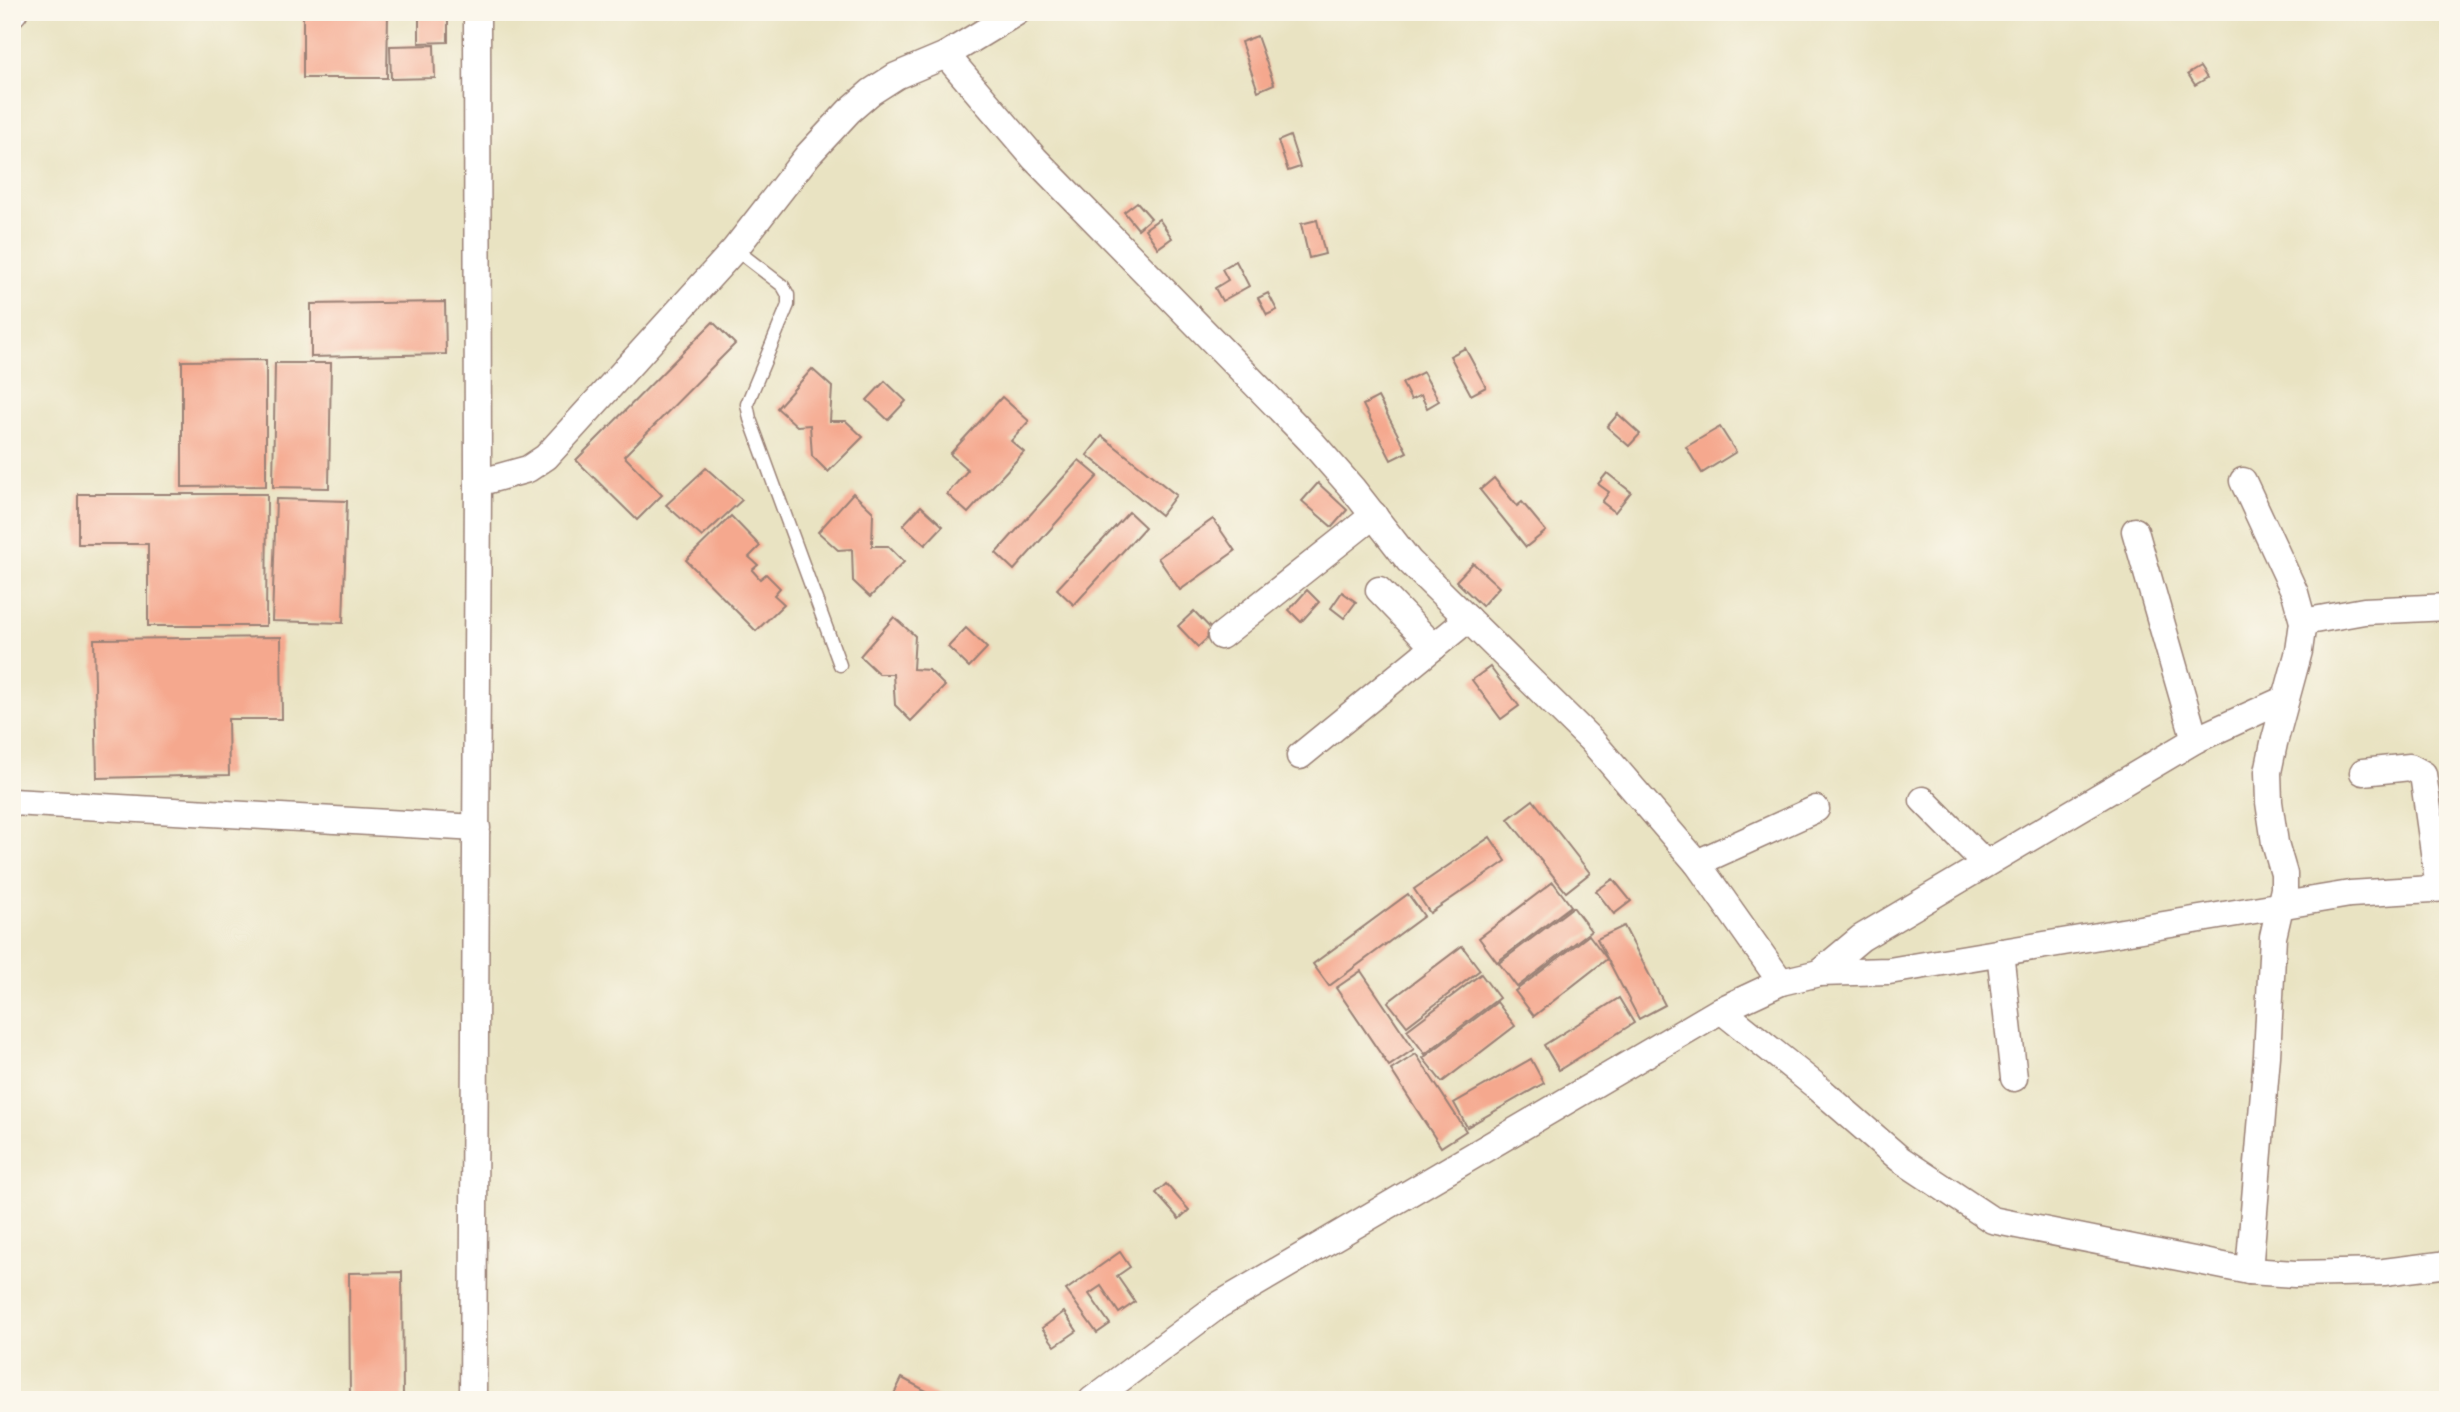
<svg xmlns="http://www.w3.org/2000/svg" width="2460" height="1412" font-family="Delius,sans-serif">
  <rect width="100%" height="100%" fill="#fbf7ec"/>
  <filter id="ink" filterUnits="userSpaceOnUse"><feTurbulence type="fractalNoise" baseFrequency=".0143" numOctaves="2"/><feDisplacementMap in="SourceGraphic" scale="14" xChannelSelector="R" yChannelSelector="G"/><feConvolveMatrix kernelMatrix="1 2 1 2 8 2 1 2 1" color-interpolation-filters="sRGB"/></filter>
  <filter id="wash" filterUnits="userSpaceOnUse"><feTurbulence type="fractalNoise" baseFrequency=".00686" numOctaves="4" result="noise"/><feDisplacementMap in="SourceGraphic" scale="28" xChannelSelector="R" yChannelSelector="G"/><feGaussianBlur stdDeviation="1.57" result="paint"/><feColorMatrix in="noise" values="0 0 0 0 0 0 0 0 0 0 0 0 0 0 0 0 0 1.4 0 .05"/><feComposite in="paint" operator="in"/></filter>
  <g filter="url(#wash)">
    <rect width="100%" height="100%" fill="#e9e3c2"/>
    <g id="blocks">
      <g fill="#f5a88e">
        <polygon points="303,12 388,12 387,78 303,78"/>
        <polygon points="419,12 448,12 448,42 419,43"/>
        <polygon points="1257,36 1274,84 1258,91 1241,42"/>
        <polygon points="434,45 435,78 391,79 390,46"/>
        <polygon points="2200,67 2207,78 2195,85 2188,74"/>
        <polygon points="1290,136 1300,167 1288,171 1278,141"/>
        <polygon points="1137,202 1151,218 1138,229 1124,212"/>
        <polygon points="1159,219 1172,238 1158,248 1145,229"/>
        <polygon points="1317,220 1325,254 1309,258 1301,224"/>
        <polygon points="1236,261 1249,286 1222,301 1215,288 1228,280 1222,269"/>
        <polygon points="1268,293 1277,310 1267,315 1258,298"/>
        <polygon points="445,302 446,354 311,357 311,304"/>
        <polygon points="713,322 735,344 624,456 662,495 637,520 576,460"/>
        <polygon points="1465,348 1486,387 1471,395 1450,356"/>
        <polygon points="266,360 266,486 182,487 182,361"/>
        <polygon points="275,363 331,363 329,488 273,487"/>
        <polygon points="812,369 832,387 830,421 846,421 863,437 828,472 812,456 810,425 797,426 777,408"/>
        <polygon points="1423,372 1439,401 1427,408 1421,395 1411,400 1402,383"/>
        <polygon points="885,381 906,401 888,420 867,400"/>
        <polygon points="1002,397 1029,421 1011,441 1024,452 968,513 947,494 968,470 950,454"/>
        <polygon points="1378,397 1407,452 1391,460 1363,405"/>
        <polygon points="1618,414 1640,434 1629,446 1607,427"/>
        <polygon points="1720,427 1736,452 1702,473 1686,447"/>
        <polygon points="1102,436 1176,495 1161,515 1087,455"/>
        <polygon points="1079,460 1098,476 1014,570 996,553"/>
        <polygon points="706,468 742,500 702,537 666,505"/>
        <polygon points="1607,473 1631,492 1615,512 1602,502 1609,492 1598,484"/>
        <polygon points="1494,478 1517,506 1522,502 1546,531 1526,547 1480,490"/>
        <polygon points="1318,483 1347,510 1332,527 1302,501"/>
        <polygon points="853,493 873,512 872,546 888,546 904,562 870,597 853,581 852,549 838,550 818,532"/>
        <polygon points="78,494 267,494 266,626 148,626 148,544 78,544"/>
        <polygon points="276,499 347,501 343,623 272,621"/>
        <polygon points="921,506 943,526 925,545 903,525"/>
        <polygon points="1129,512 1145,527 1074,605 1057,589"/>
        <polygon points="731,516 760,546 749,557 758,565 752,570 760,579 766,574 780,588 774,595 784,604 756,631 686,560"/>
        <polygon points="1213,519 1235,551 1180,590 1158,558"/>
        <polygon points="1473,563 1499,587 1482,606 1456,581"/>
        <polygon points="1307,590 1319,602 1301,622 1289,610"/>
        <polygon points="1342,592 1356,602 1344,618 1331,608"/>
        <polygon points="1194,611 1214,632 1198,647 1178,626"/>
        <polygon points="894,617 915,636 913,669 929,670 945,686 911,721 895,705 893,674 879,674 860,656"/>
        <polygon points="966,628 987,648 969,667 948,647"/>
        <polygon points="281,637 282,719 228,719 229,775 97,778 94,639"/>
        <polygon points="1490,667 1519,706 1501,719 1472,680"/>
        <polygon points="1533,800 1590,873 1566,892 1508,819"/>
        <polygon points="1490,837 1506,861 1430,913 1414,889"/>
        <polygon points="1613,879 1631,901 1614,914 1596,891"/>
        <polygon points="1553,882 1571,906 1497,962 1479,938"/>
        <polygon points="1408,894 1424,916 1329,986 1313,964"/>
        <polygon points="1573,907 1591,931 1517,987 1499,963"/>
        <polygon points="1624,926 1665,1005 1639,1019 1597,939"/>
        <polygon points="1589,935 1607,959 1534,1016 1515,991"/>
        <polygon points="1462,946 1480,970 1407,1026 1388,1002"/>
        <polygon points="1361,971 1414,1049 1389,1066 1336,988"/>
        <polygon points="1481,974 1499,998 1425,1054 1407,1030"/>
        <polygon points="1619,998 1634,1023 1559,1070 1544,1045"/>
        <polygon points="1497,1002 1515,1026 1442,1082 1423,1058"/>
        <polygon points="1416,1054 1466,1131 1441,1147 1391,1070"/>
        <polygon points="1531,1059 1544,1083 1467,1127 1454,1103"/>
        <polygon points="1166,1184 1189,1210 1179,1219 1156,1193"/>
        <polygon points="1120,1252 1130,1267 1117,1276 1135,1302 1119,1313 1101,1286 1089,1294 1110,1324 1097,1333 1066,1290"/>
        <polygon points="402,1272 403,1400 350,1400 349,1273"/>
        <polygon points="1064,1312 1077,1331 1055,1346 1042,1328"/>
        <polygon points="902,1378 943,1400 901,1400 893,1396"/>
      </g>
    </g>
  </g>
  <g filter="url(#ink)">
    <use href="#blocks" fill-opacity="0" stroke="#9a8176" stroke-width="2"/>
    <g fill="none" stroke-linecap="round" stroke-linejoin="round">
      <defs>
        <polyline id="service" points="735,249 783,286 788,295 788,305 747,404 750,419 840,665"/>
        <g id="minor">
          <polyline points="12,14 14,12"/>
          <polyline points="946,55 1035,159 1310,440 1352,488 1409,561 1592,741 1697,863 1781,982"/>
          <polyline points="2243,481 2295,593 2303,622 2299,651 2274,743 2268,772 2269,802 2275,843 2284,874 2284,889 2273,937 2267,1056 2249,1271"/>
          <polyline points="478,483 528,469 546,457 735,249 808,155 849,111 871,92 896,76 946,55 1017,12"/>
          <polyline points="2135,531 2195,740"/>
          <polyline points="1379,590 1434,647"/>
          <polyline points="2303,622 2364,611 2448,607"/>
          <polyline points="1221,636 1374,515"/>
          <polyline points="1300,756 1468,619"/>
          <polyline points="2363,772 2410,767 2423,774 2439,888"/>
          <polyline points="1923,800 1985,863"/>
          <polyline points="12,802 477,828"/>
          <polyline points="1697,863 1816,809"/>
          <polyline points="2000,952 2014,1078"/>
          <polyline points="1819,973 1861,938 2195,740 2285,699"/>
          <polyline points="1721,1010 1816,1086 1900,1159 1992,1220 2249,1271 2295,1274 2384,1272 2448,1264"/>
          <polyline points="473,1400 478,483 477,12"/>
          <polyline points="1092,1400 1219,1305 1721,1010 1781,982 1819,973 1889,971 2350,894 2448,888"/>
        </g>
      </defs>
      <use href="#service" stroke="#9a8176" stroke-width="15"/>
      <use href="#minor" stroke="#9a8176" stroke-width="29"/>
      <use href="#service" stroke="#fff" stroke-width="12"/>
      <use href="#minor" stroke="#fff" stroke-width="26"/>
    </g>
  </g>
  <rect width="2460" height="1412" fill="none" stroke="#fbf7ec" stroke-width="42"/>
</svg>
